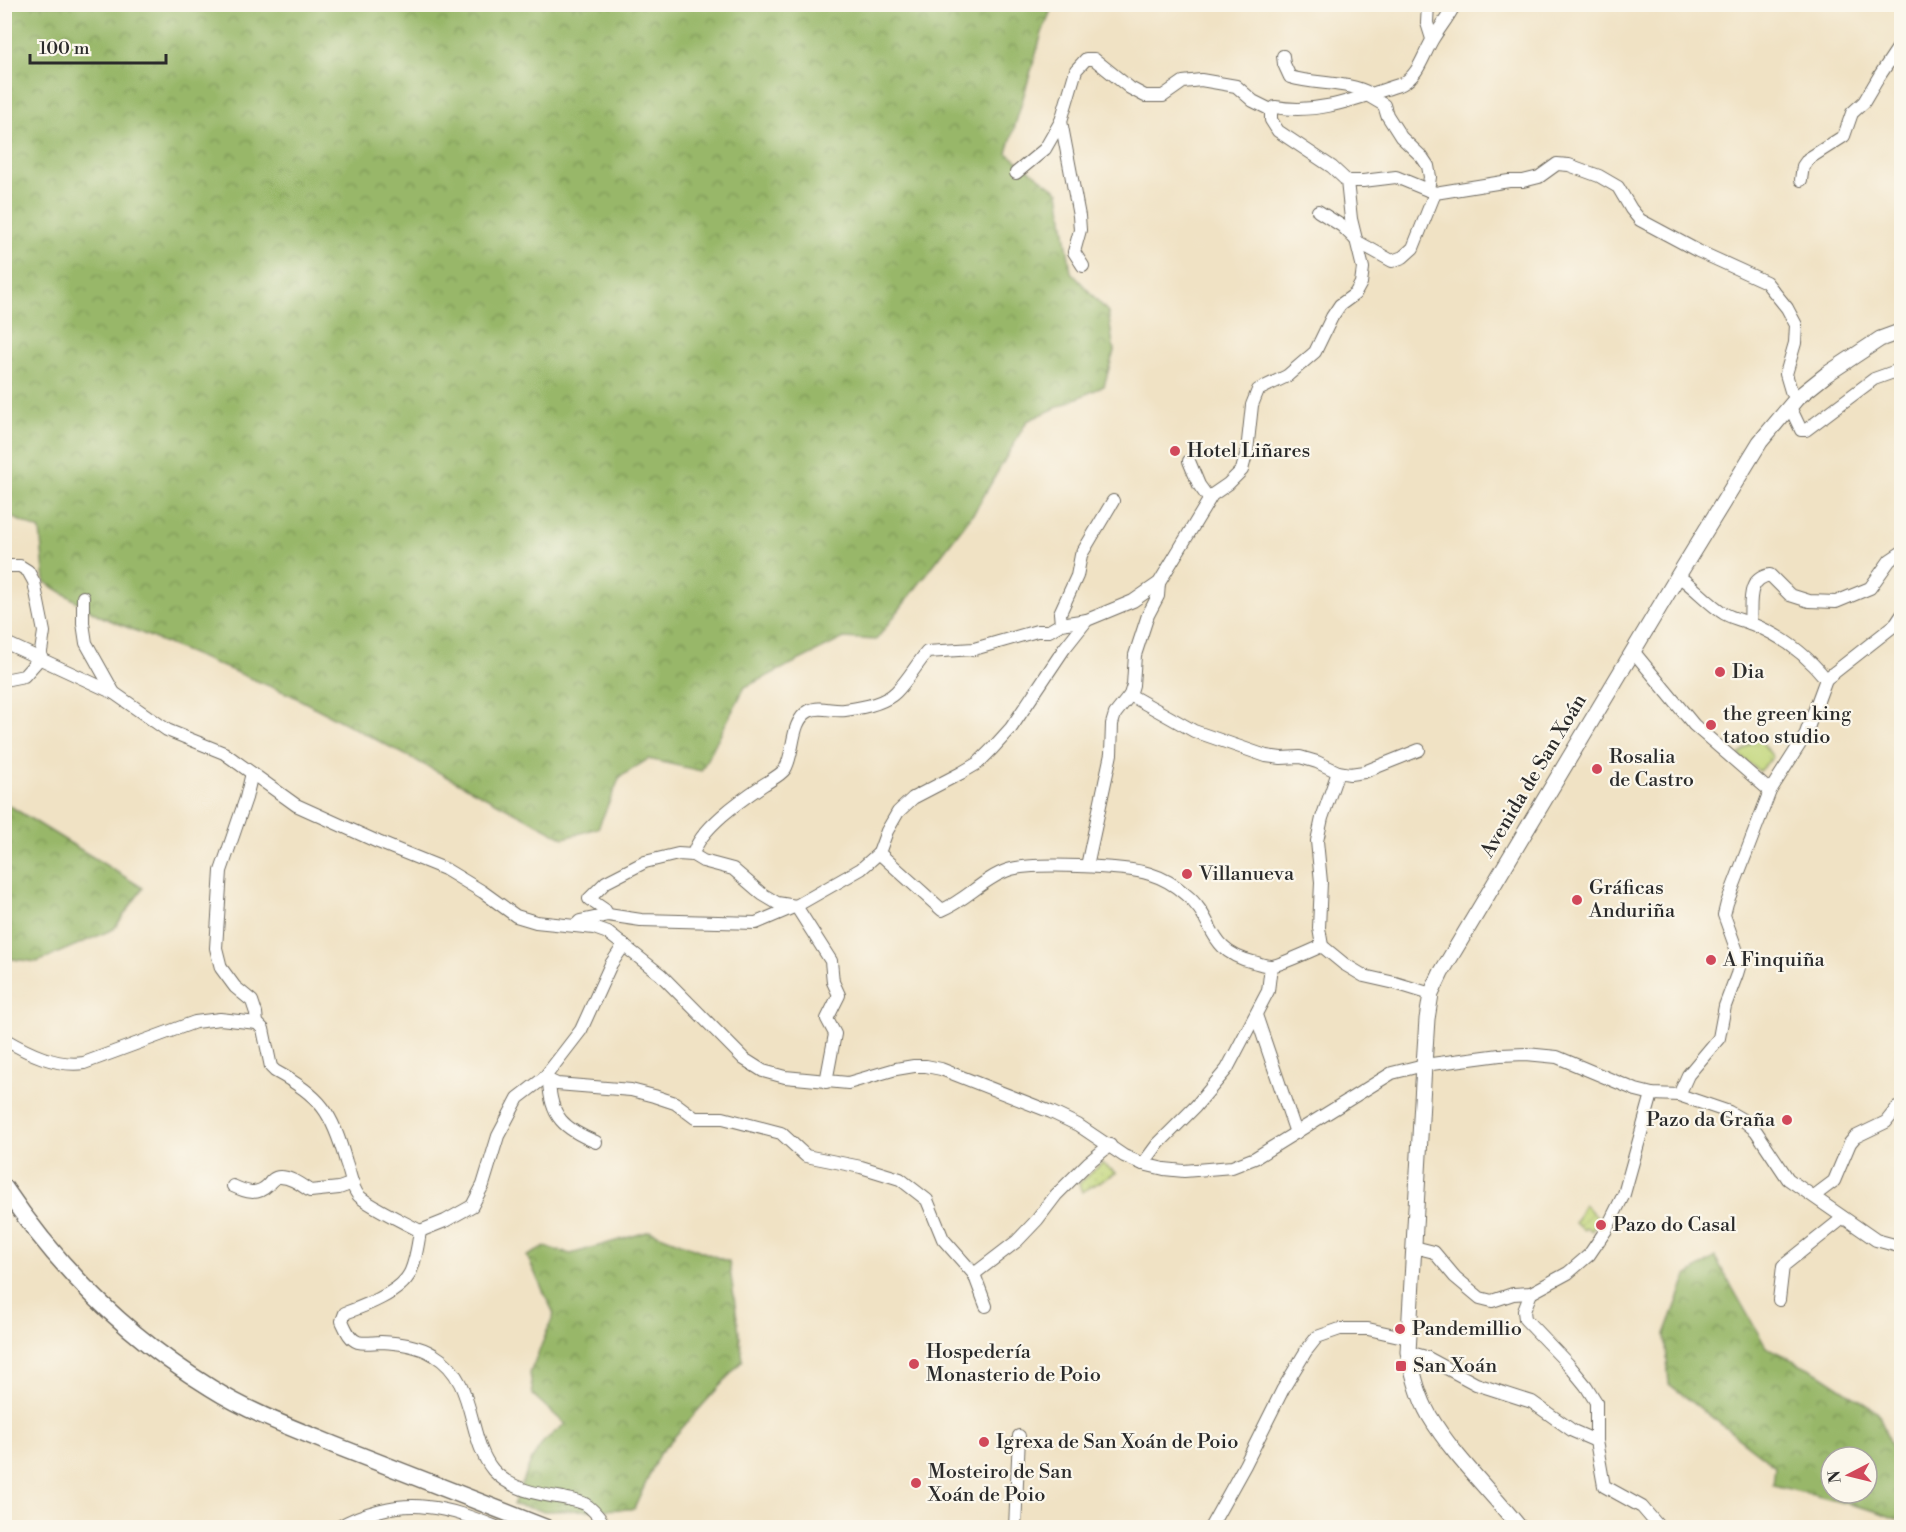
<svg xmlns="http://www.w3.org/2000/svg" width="1906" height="1532" font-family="'Libre Bodoni',serif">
  <defs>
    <pattern id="grass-tufts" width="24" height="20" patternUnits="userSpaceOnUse" patternTransform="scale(1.5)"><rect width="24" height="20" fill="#c1d679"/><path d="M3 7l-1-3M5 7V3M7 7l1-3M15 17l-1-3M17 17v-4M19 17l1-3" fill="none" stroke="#a6b869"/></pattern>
    <pattern id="forest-crowns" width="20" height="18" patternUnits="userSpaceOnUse" patternTransform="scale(1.5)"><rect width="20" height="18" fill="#98b769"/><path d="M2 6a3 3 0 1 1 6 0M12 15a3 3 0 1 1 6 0" fill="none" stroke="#7c9557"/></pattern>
    <pattern id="park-dots" width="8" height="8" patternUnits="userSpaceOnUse" patternTransform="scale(1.5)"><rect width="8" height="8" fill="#c1d679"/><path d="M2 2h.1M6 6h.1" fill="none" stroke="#a6b869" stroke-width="1.8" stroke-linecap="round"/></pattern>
    <pattern id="garden-furrows" width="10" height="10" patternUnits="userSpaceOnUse" patternTransform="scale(1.5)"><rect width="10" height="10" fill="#c1d679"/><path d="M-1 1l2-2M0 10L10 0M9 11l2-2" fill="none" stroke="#a6b869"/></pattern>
  </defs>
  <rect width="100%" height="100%" fill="#fbf7ec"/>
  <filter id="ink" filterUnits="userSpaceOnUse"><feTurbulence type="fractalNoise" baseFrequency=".0167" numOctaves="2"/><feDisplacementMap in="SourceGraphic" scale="12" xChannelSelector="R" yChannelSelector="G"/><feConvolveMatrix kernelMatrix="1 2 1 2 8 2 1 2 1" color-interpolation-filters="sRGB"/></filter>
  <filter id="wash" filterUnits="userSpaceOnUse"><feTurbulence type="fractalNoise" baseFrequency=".008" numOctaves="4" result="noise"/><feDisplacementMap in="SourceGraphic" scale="24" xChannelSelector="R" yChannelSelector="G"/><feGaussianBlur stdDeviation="1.35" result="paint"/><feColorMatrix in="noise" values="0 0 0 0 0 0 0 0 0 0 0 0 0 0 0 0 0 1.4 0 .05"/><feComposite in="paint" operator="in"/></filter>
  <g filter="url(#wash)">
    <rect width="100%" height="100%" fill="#f0e2c4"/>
    <polygon fill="url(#grass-tufts)" stroke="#768052" stroke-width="1.5" points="1757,736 1773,757 1759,771 1739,755"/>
    <g fill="url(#forest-crowns)" stroke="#62714a" stroke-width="1.5" fill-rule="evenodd">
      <polygon points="5,5 1053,5 1042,33 1007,153 1059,192 1071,272 1108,312 1114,351 1104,386 1027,421 975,511 876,640 844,638 745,687 701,771 648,759 620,777 598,828 564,838 291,695 100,616 45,582 40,530 5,514"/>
      <polygon points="5,803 143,888 114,929 37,962 5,958"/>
      <polygon points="650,1231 729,1262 743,1360 659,1454 634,1509 544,1511 513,1505 532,1459 544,1441 565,1424 533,1395 530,1373 554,1314 527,1256 545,1247 571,1254"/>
      <path d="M1715,1257L1766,1347L1819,1373L1878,1412L1901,1474V1521L1876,1511L1773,1485L1775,1466L1669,1384L1665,1334L1687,1276ZM1831,1457H1867V1493H1831Z"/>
    </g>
    <polygon fill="url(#park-dots)" stroke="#768052" stroke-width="1.5" points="1102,1163 1116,1173 1082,1192 1079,1184"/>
    <polygon fill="url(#garden-furrows)" stroke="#768052" stroke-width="1.5" points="1584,1204 1599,1219 1592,1231 1586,1227 1584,1230 1575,1223"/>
  </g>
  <g filter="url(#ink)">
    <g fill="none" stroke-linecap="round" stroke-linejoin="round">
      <defs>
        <g id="minor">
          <polyline points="1428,4 1427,23 1432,39"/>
          <path d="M1283,56L1284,64L1290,77C1316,85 1347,81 1371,94"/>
          <polyline points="1367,95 1384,105 1387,115 1401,137 1422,157 1428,166 1430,177 1428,190"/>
          <polyline points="1271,110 1271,120 1278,131 1332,167 1347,181 1363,181 1396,177 1435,193 1509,181 1523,181 1539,177 1557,164 1569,165 1599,176 1618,187 1631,209 1640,220 1698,251 1766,282 1787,308 1796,325 1795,343 1786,374 1791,391 1797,398"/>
          <path d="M1271,110L1275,107C1320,115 1360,97 1402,84C1420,74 1423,54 1434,37C1441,26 1449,16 1455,4"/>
          <polyline points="1016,173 1045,149 1061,121"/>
          <polyline points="1801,180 1803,166 1808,159 1844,136 1852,113 1864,102 1880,75 1902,42"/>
          <polyline points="1318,211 1342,226 1358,242 1392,261 1403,257 1413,248 1435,193"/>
          <polyline points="1083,266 1074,252 1080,230 1079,216 1061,121 1076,70 1086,59 1094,59 1130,88 1145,96 1163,96 1183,82 1201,80 1236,86 1253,101 1271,110"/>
          <polyline points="1790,407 1801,430 1806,430 1874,379 1902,369"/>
          <polyline points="1189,461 1199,485 1209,499"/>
          <polyline points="4,566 20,566 28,571 34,582 44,632 40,658 24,676 4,680"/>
          <path d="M1678,576C1695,587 1708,604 1725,614C1734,619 1743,620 1752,624C1782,636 1806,654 1826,679L1896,624L1902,615"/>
          <polyline points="83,597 83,623 86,643 114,693"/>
          <path d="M1750,623C1752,605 1745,579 1770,575L1790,595L1809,601L1836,602L1870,588L1890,560L1902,552"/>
          <polyline points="1061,624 1060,613 1077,576 1081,555 1113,501"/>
          <polyline points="4,642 114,693 167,730 224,753 296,805 378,842 445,869 483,892 516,916 536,922 594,928 608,933 661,975 744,1059 763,1071 785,1077 848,1083 896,1069 914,1066 926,1066 941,1069 1051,1112 1078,1125 1124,1156 1143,1164 1164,1169 1184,1171 1232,1167 1255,1158 1392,1073 1424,1065 1500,1055 1526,1054 1557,1057 1636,1090 1652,1094 1679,1095 1729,1112 1743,1120 1756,1131 1788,1179 1876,1240 1902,1247"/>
          <polyline points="1633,651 1694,725 1770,791"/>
          <polyline points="1130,695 1194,731 1266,756 1281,758 1300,757 1317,762 1338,772 1350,774 1364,772 1419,750"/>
          <path d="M252,773L246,798L221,871L216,948L221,968L235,987L252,1001L256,1013L257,1023L263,1029L271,1067L275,1071C321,1096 332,1112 346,1162C350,1172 352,1189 359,1196C369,1206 406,1223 420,1231"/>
          <polyline points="879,853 887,831 898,812 913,798 961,773 978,763 992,749 1011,728 1064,649 1087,620 1133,601 1159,583 1212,495 1228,484 1242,470 1247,451 1252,405 1258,390 1287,376 1315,352 1332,317 1340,305 1355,294 1361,283 1363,268 1351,219 1347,181"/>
          <path d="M879,853L942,910C966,900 984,878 1008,870C1031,862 1126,866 1150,874C1163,878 1175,885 1185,894C1217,919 1204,950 1253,962C1258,963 1265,966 1271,966C1278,966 1313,950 1322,946L1344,964L1364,976L1395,983L1431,994"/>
          <path d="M693,855C699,829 741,800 763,785C769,781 781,775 785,769C795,753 790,721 809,711C820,705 833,712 845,710C861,708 884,704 896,692C908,680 916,665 927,652L974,649L1037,631H1049L1061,624L1087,620"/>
          <polyline points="1087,866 1111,754 1112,724 1115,714 1130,695 1133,685 1135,655 1148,615 1158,596 1159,583"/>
          <polyline points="608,915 605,910 589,899 606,882 645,862 678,854 693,855 703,861 733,869 762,894 777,903 796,906 831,961 833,982 839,995 827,1019 835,1034 826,1082"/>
          <polyline points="576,925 580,921 608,915 641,920 756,923 796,906 861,869 879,853"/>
          <polyline points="1322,946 1319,928 1321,882 1317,841 1322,818 1338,772"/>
          <polyline points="1256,1015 1296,1133"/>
          <path d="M4,1039C28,1053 56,1067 84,1063L195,1022L220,1019L257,1023"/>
          <polyline points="544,1078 557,1084 631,1090 654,1096 675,1103 695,1118 723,1118 781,1133 806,1156 861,1167 900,1179 927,1200 943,1239 974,1274 986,1306"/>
          <path d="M549,1080C550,1117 564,1129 596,1142"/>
          <polyline points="1679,1095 1688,1075 1719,1038 1725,1006 1737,974 1740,964 1738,954 1724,915 1727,903 1770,791 1805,736 1826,679"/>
          <polyline points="1143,1164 1157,1145 1195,1107 1227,1069 1268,991 1271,966"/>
          <path d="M233,1186C246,1192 257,1196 268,1185C271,1181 274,1177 280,1177C291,1177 301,1185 310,1191L339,1188L353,1183"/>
          <polyline points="1814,1196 1834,1181 1850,1143 1855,1137 1886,1122 1897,1108"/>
          <path d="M420,1231C418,1245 416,1260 410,1273C400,1293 365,1306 345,1313L342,1321C346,1329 349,1339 358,1342C365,1344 374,1342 381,1342C399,1343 418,1345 434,1355C477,1380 466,1437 493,1470C511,1490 538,1494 563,1498C571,1500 579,1501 585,1504C594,1509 601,1520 607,1528"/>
          <polyline points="420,1231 445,1221 472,1206 483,1185 498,1136 518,1098 544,1078 581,1030 611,964 624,945"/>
          <polyline points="1414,1247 1434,1252 1455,1277 1480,1298 1492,1301 1513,1294 1531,1293 1568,1273 1589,1255 1606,1230 1624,1194 1652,1094"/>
          <polyline points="974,1274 1017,1241 1037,1220 1056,1195 1088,1163 1110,1145"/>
          <polyline points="1531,1293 1524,1311 1525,1319 1568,1364 1586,1386 1596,1402 1596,1441 1604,1486 1642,1507 1660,1528"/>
          <polyline points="1779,1300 1783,1266 1843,1218"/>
          <polyline points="1408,1352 1426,1357 1476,1384 1532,1402 1573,1431 1596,1441"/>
          <path d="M337,1528C362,1513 397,1503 427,1507C451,1509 476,1519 499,1528"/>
          <polyline points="1015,1528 1019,1436"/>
          <polyline points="1210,1528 1245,1465 1283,1389 1306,1351 1317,1337 1340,1329 1368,1329 1408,1338"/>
        </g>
        <path id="major" d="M1520,1528C1490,1490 1453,1456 1429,1415C1418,1396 1413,1373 1408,1352L1424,1065L1427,1019L1431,994L1441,973L1678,576L1760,442L1797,398L1827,374L1880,339L1902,331"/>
        <path id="highway" d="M4,1187C59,1269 126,1336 211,1388C249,1412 292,1428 334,1445C404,1473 475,1500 546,1528"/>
      </defs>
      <use href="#minor" stroke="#706b61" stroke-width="14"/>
      <use href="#major" stroke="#706b61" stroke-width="17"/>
      <use href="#highway" stroke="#706b61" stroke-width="19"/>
      <use href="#minor" stroke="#fff" stroke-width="12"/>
      <use href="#major" stroke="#fff" stroke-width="15"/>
      <use href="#highway" stroke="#fff" stroke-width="16"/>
    </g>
  </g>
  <g fill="#d1495b" stroke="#fbf7ec" stroke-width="2">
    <circle cx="1175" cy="451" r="6"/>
    <circle cx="1720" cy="672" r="6"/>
    <circle cx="1711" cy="725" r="6"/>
    <circle cx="1597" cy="769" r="6"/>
    <circle cx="1187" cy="874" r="6"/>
    <circle cx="1577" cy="900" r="6"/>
    <circle cx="1711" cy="960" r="6"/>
    <circle cx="1787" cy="1120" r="6"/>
    <circle cx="1601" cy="1225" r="6"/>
    <circle cx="1400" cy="1329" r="6"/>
    <circle cx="914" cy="1364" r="6"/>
    <rect x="1395" y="1360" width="12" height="12" rx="3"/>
    <circle cx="984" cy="1442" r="6"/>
    <circle cx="916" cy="1483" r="6"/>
  </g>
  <g text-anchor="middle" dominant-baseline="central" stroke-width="4.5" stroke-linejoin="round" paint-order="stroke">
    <g font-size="20" fill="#2b2b2b" stroke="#fbf7ec" text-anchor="start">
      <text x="1187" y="451">Hotel Liñares</text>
      <text x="1732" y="672">Dia</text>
      <text x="1723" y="714">the green king<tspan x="1723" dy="23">tatoo studio</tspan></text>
      <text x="1609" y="757">Rosalia<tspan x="1609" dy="23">de Castro</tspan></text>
      <text x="1199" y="874">Villanueva</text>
      <text x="1589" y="888">Gráficas<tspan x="1589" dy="23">Anduriña</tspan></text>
      <text x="1723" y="960">A Finquiña</text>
      <text x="1775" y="1120" text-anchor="end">Pazo da Graña</text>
      <text x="1613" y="1225">Pazo do Casal</text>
      <text x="1412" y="1329">Pandemillio</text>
      <text x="926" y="1352">Hospedería<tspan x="926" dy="23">Monasterio de Poio</tspan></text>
      <text x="1413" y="1366">San Xoán</text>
      <text x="996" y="1442">Igrexa de San Xoán de Poio</text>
      <text x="928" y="1472">Mosteiro de San<tspan x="928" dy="23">Xoán de Poio</tspan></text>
    </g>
    <g font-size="20" fill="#2b2b2b" stroke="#fbf7ec">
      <text transform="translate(1534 776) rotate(-59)">Avenida de San Xoán</text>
    </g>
  </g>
  <rect width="1906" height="1532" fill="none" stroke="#fbf7ec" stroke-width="24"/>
  <g transform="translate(1849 1475) rotate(263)"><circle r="28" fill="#fbf7ec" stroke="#a8a59f" stroke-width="1.5"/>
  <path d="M0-4.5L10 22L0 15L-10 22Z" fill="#d1495b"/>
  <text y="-9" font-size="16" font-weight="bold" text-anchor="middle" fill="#2b2b2b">N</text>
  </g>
  <path d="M30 54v9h136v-9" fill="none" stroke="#2b2b2b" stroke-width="3"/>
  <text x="39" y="54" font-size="18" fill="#2b2b2b" stroke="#fbf7ec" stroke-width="4.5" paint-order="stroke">100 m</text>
</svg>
